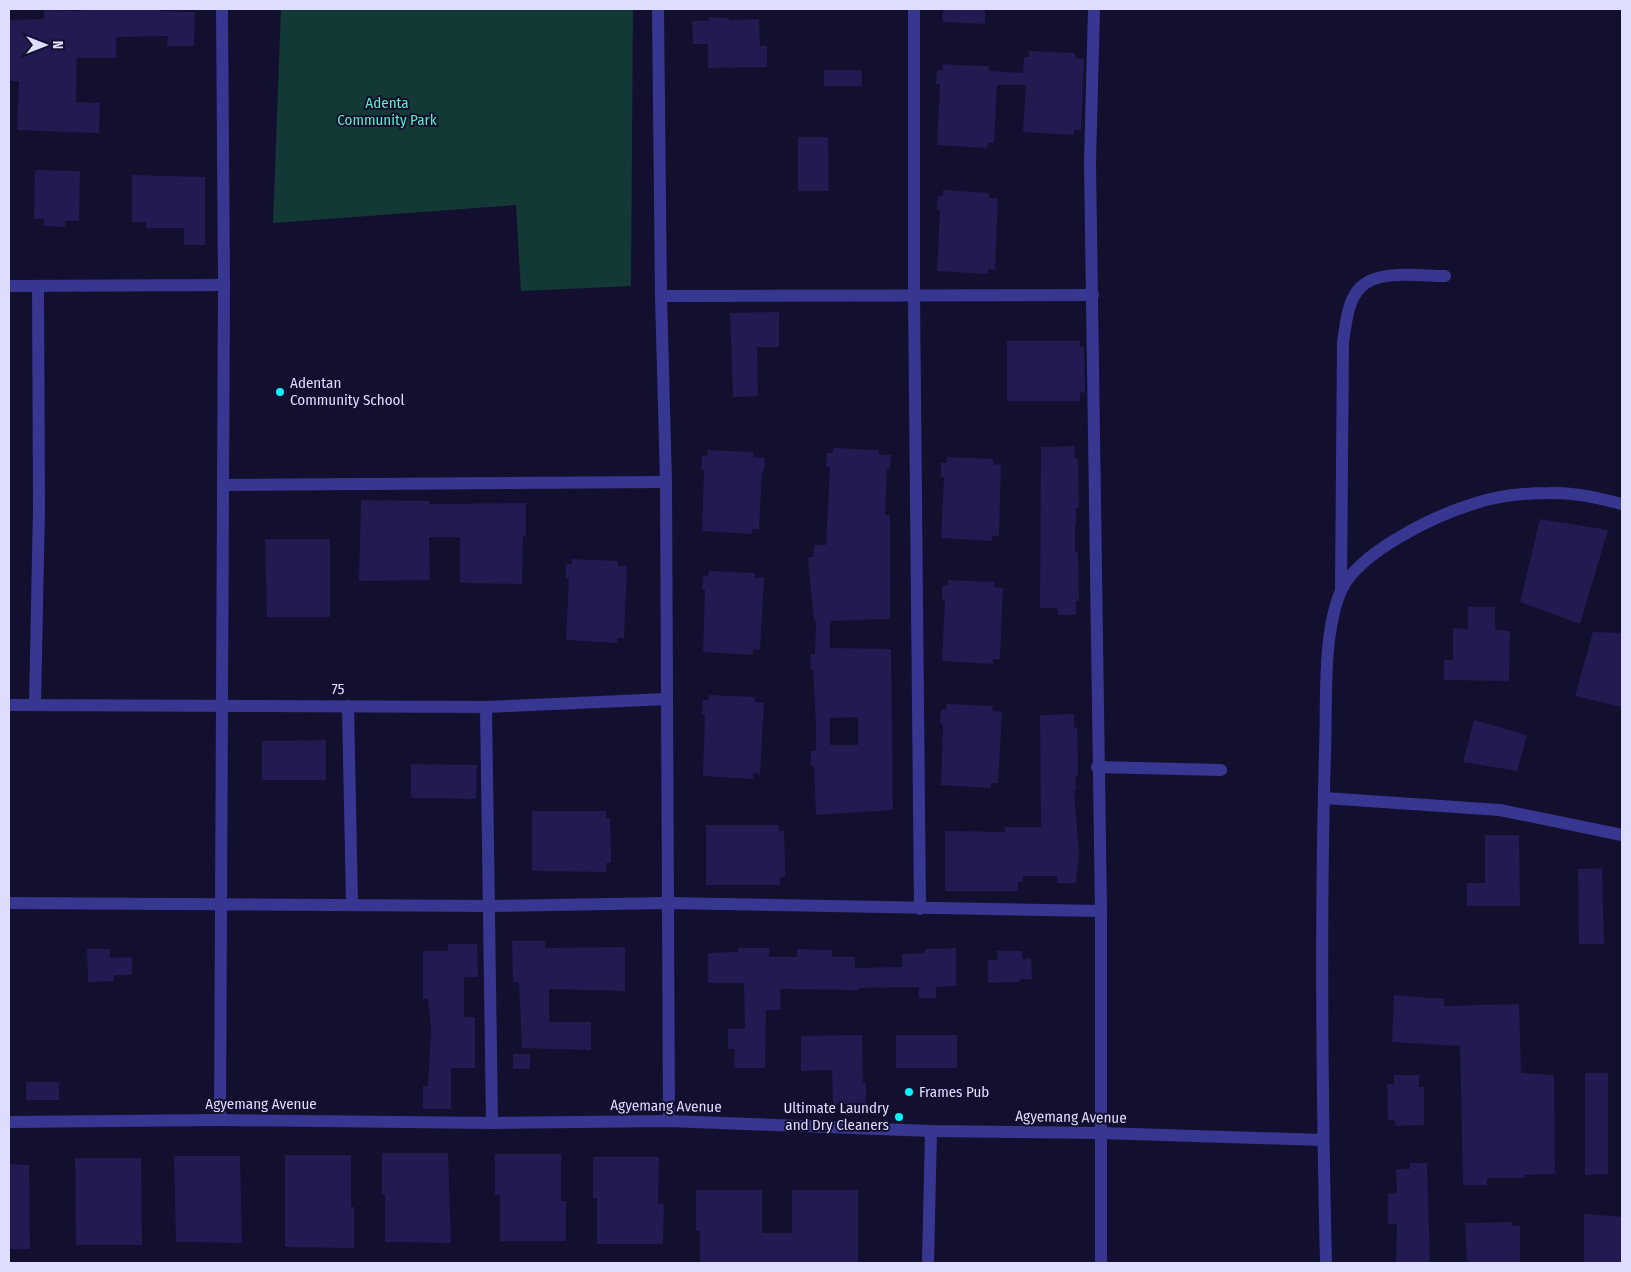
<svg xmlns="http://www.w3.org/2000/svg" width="1631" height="1272" font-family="'Fira Sans Condensed',sans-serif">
  <rect width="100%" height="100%" fill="#130f2e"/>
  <polygon fill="#123936" points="281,9 633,9 631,286 521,291 516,205 273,223"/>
  <g fill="#221a51" fill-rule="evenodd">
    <polygon points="81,9 161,9 161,11 195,12 194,46 167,46 168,36 116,37 116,58 77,58 76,102 100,103 99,133 17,130 19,81 9,81 9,20 44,19 44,10 81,11"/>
    <polygon points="943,9 985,9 985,24 943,22"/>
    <polygon points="709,17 729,18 729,20 759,19 760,46 767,46 767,67 708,68 708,44 693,44 692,21 709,21"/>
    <polygon points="1029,51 1075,53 1075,58 1084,59 1081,130 1074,130 1074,135 1023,132 1026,85 997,85 994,143 988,143 987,148 937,145 940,84 936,84 937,70 943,70 943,64 959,65 989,66 989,71 1023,73 1024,57 1029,57"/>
    <rect x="824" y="70" width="38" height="16"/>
    <polygon points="798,137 828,137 829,191 798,191"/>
    <polygon points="35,170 80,171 79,221 65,221 65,227 44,226 44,219 34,219"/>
    <polygon points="132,175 205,177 205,245 184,245 184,228 146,228 146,222 132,222"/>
    <polygon points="943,190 989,193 989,198 998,198 995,270 988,269 988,274 937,271 940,210 937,210 938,196 943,196"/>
    <polygon points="779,312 779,347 757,347 758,396 733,397 730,313"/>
    <polygon points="1007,341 1080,341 1080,347 1084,347 1085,392 1080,393 1080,401 1007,401"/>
    <polygon points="1074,446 1075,459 1078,459 1079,508 1076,508 1076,522 1075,522 1075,552 1078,552 1079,601 1076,601 1076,615 1058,615 1057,608 1040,608 1041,447"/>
    <path d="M833,448L879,450V455H891L890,469H887L885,515H890V619L830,621V648L891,649L893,810L816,815L814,766H811V751H816V724L813,669H810L811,654H815L816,621H814L808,557H813L814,545H826L830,467H826L827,453H833ZM858,717V745H830V718Z"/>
    <polygon points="708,450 754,452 753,457 765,458 764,471 762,471 759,529 752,529 752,534 702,531 704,470 701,470 702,455 707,456"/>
    <polygon points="947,457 993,459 993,464 1001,465 999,536 992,536 992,541 941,538 944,477 941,477 941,463 947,463"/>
    <polygon points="361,500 429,501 429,504 526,503 526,536 523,536 522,584 460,583 460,537 429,537 430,580 359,581"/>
    <polygon points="1540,519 1608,530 1580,624 1520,602"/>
    <polygon points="265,539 330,539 330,617 267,617"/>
    <polygon points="572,559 618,561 618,566 627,566 624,638 617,638 617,643 566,640 569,578 566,578 566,564 572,564"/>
    <polygon points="709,571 755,573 755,578 764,578 760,650 753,649 753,655 703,652 705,590 702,590 703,576 708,576"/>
    <polygon points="948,580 994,582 994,587 1003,588 1000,659 993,659 993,664 942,661 945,600 942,599 942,585 948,586"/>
    <polygon points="1468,607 1495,607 1495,630 1510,631 1509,681 1444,680 1444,660 1453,660 1453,628 1468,629"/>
    <polygon points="1593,632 1622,633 1622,707 1575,696"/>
    <polygon points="709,695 755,697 755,702 764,703 760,774 753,773 753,779 703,776 705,714 702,714 703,700 708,700"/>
    <polygon points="947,704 993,706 992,711 1002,712 998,783 991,783 991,788 941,785 943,724 940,723 941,709 946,710"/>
    <polygon points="1074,714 1074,728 1077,727 1078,762 1078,776 1075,776 1076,790 1074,790 1079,854 1076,883 1057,883 1057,876 1023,876 1023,882 1018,882 1018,891 945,891 945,831 1005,832 1005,827 1041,827 1040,715"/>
    <polygon points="1474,720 1527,735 1517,771 1463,762"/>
    <polygon points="326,740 326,780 262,780 262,741"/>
    <polygon points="411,764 477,765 476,799 411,798"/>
    <polygon points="532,811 606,811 606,818 610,818 611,849 611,863 606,863 606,872 532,871"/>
    <polygon points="706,825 779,825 779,831 784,831 785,863 785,877 780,877 780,885 706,885"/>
    <polygon points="1485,835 1519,835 1520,906 1467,906 1467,883 1485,883"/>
    <polygon points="1602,868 1604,944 1579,944 1578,869"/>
    <polygon points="512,941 545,941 545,948 625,947 625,991 549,989 549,1022 591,1022 591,1050 522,1048 519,982 513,982"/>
    <polygon points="448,944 477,944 478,977 464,977 464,1017 475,1017 475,1068 451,1068 451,1109 423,1109 423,1086 428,1086 431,1030 428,999 423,999 423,951 448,951"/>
    <polygon points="738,948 769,948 769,957 797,957 797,949 832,950 832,957 855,957 855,968 902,967 902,954 925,953 925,949 956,948 956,986 936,987 936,998 919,998 919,987 859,988 859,990 780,989 781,1010 766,1010 765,1068 734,1068 735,1049 728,1049 728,1029 745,1029 744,983 708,983 708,953 738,952"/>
    <polygon points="87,949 110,949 110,958 132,957 132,975 114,975 114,981 88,982"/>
    <polygon points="997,951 1022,951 1022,959 1031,958 1032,979 1020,979 1020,982 988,983 988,960 998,960"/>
    <polygon points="1394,995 1444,999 1444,1006 1519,1004 1521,1073 1554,1075 1555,1174 1524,1175 1524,1178 1487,1178 1487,1185 1463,1185 1460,1046 1392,1042"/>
    <polygon points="862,1035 863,1083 866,1083 866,1104 833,1104 832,1070 801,1071 801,1036"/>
    <rect x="896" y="1035" width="61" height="33"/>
    <rect x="513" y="1054" width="17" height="15"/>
    <polygon points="1585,1073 1608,1073 1608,1174 1585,1175"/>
    <polygon points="1394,1075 1419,1075 1419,1087 1424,1087 1424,1125 1395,1126 1395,1120 1388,1120 1387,1084 1394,1084"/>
    <rect x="26" y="1082" width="33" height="18"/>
    <polygon points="382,1153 448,1153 451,1243 385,1242 385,1194 382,1194"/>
    <polygon points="495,1154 561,1154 561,1201 566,1201 566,1241 500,1241 500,1195 495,1195"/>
    <polygon points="285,1155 351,1155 351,1207 354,1207 354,1248 285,1247"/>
    <polygon points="174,1156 240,1156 242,1243 176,1242"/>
    <polygon points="593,1157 659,1157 658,1204 664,1204 663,1244 597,1244 597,1198 593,1198"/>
    <polygon points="75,1158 141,1158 142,1245 76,1245"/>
    <polygon points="1410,1163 1427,1163 1430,1263 1396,1263 1397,1224 1388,1224 1388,1194 1397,1193 1396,1169 1410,1169"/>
    <polygon points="9,1164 29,1165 30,1249 9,1249"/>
    <polygon points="696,1190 762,1190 762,1233 792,1233 792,1190 858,1190 858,1263 700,1263 700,1231 696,1231"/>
    <polygon points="1584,1214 1622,1217 1622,1263 1584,1263"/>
    <polygon points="1512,1222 1512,1226 1520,1226 1520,1263 1467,1263 1465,1223"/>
  </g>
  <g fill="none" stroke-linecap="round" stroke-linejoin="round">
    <g stroke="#373791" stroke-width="12">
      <polyline points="658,9 661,296 666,482 669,1121"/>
      <polyline points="914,9 914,295 920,909"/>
      <polyline points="1094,9 1090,163 1101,911 1101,1263"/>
      <polyline points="9,286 224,285"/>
      <polyline points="661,296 1093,295"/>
      <polyline points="223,485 666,482"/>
      <path d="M1341,589L1343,342C1346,325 1347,300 1361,287C1379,269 1422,276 1445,276"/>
      <polyline points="35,704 39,509 38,286"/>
      <polyline points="9,705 486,707 667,699"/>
      <polyline points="348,706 352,904"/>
      <polyline points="486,707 492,1123"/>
      <polyline points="1097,767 1221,770"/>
      <polyline points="1324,798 1500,810 1622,835"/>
      <polyline points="9,903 489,906 667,903 1101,911"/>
      <polyline points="220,1120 224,285 222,9"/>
      <polyline points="9,1122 220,1120 492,1123 669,1121 931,1131 1102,1133 1323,1140"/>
      <polyline points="928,1263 931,1131"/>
      <path d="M1326,1263C1322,1093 1320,923 1325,753C1327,705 1322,634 1341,591C1358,552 1436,515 1476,503C1498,496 1525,493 1549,493C1574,492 1598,498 1622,504"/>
    </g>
  </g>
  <g fill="#09f1ff" stroke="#130f2e" stroke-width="2">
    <circle cx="280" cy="392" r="5"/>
    <circle cx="909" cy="1092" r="5"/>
    <circle cx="899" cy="1117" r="5"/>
  </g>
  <g text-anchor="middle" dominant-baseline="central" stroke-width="4" stroke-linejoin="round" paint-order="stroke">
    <g font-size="15" fill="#5debc1" stroke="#130f2e">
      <text x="387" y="103">Adenta<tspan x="387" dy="17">Community Park</tspan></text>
    </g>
    <g font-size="15" fill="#dfddff" stroke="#130f2e" text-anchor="start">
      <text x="290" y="383">Adentan<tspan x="290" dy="17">Community School</tspan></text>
      <text x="919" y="1092">Frames Pub</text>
      <text x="889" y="1108" text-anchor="end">Ultimate Laundry<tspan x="889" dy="17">and Dry Cleaners</tspan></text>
    </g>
    <g font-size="15" fill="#dfddff" stroke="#130f2e">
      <text transform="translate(338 689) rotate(1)">75</text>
      <text x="261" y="1104">Agyemang Avenue</text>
      <text transform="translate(666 1106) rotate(1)">Agyemang Avenue</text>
      <text transform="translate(1071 1117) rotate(1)">Agyemang Avenue</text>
    </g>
  </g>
  <rect width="1631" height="1272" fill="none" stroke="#dfddff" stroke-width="20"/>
  <g transform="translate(45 45) rotate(90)" stroke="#130f2e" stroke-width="4" paint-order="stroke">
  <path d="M0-4L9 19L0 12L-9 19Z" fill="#dfddff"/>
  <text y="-8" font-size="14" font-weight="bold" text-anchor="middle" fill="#dfddff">N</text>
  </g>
</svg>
